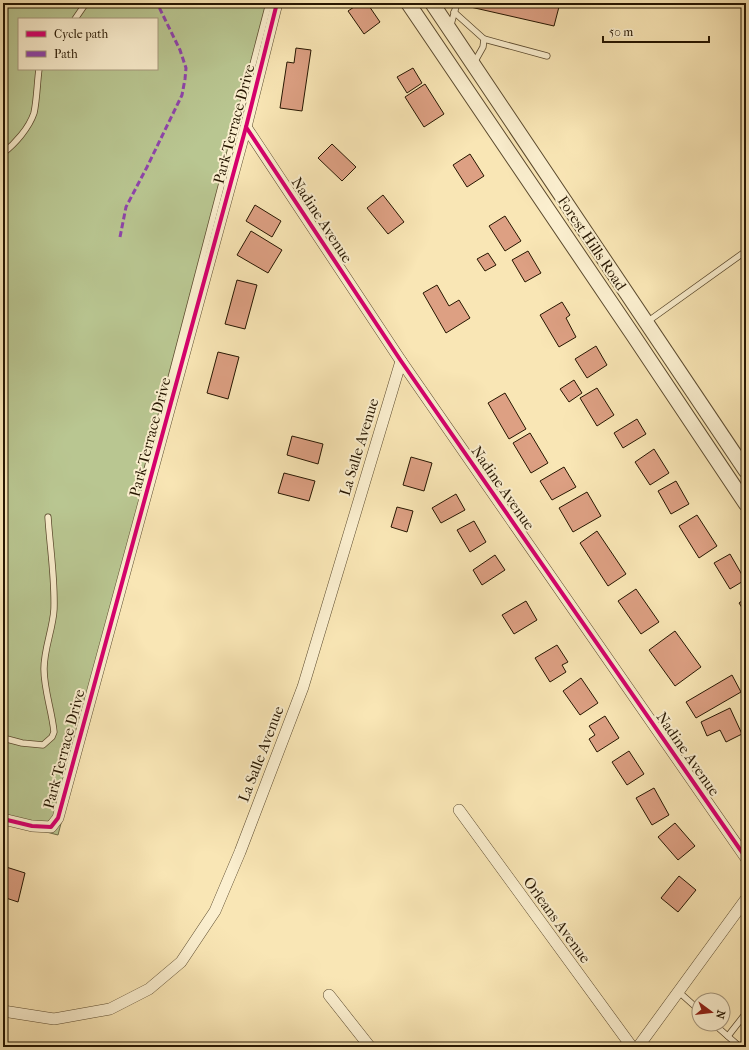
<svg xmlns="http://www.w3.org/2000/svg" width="749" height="1050" font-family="'IM FELL French Canon',serif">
  <rect width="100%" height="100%" fill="#f9e6b5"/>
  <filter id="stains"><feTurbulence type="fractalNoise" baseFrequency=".005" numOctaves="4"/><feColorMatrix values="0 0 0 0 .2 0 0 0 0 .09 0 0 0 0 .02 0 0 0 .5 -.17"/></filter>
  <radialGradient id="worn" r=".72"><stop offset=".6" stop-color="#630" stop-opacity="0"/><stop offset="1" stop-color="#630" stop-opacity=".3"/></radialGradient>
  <path fill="#b9c691" stroke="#706e49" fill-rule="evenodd" d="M3,3H273L58,835L3,821ZM19,19H157V69H19Z"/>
  <g fill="#dda083" stroke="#261601">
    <polygon points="360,3 367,3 380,22 364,34 348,11"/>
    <polygon points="466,3 560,3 554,26 466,6"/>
    <polygon points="296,48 311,50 302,111 280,108 287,62 294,63"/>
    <polygon points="413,68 422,83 407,93 397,77"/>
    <polygon points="425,84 444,114 424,127 405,97"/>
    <polygon points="332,144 356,167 342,181 318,158"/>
    <polygon points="470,154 484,176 467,187 453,165"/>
    <polygon points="383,195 404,222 388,234 367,208"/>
    <polygon points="255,205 281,221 272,237 246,221"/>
    <polygon points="505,216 521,241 505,251 489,226"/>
    <polygon points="251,231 282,250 268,273 237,255"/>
    <polygon points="528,251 541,273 525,282 512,260"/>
    <polygon points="488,253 496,265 485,271 477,259"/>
    <polygon points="237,280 257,285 245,329 225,324"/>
    <polygon points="437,285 449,306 459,300 470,318 446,333 423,293"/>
    <polygon points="562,302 570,315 566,318 576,337 559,347 540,315"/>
    <polygon points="596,346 607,365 587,378 575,359"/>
    <polygon points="218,352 239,357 228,399 207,393"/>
    <polygon points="574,380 582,393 569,402 560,389"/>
    <polygon points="597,388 614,415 597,426 580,398"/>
    <polygon points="505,393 526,429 509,439 488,403"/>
    <polygon points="637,419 646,434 623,448 614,433"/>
    <polygon points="530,433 548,463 531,473 513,443"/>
    <polygon points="292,436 323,444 318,464 287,455"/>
    <polygon points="654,449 669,473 650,485 635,462"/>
    <polygon points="411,457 432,463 424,491 403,485"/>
    <polygon points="564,467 576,487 552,500 540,481"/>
    <polygon points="284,473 315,481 309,501 278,493"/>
    <polygon points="676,481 689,504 671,514 658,491"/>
    <polygon points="587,492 601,516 573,532 559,508"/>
    <polygon points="456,494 465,510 441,523 432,508"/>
    <polygon points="397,507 413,511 407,532 391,527"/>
    <polygon points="697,515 717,546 699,558 679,526"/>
    <polygon points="474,521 486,542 470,552 457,530"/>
    <polygon points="597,531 626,574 608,586 580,543"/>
    <polygon points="730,554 745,580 730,589 714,563"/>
    <polygon points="495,555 505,570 482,585 473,570"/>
    <polygon points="636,589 659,622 641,634 618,601"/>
    <polygon points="746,598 746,614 739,603"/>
    <polygon points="526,601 537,620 514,634 502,615"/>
    <polygon points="675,631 701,667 675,686 649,650"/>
    <polygon points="557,645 568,662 562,665 566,672 550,682 535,658"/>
    <polygon points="732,675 741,692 696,718 686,702"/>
    <polygon points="581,678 598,703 580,715 563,691"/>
    <polygon points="730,708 742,734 726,742 720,730 707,736 701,722"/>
    <polygon points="605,716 619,738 597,752 589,739 595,735 589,726"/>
    <polygon points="629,751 644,774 627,785 612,762"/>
    <polygon points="654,788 669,815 652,825 636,798"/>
    <polygon points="675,823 695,846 678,860 658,837"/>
    <polygon points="3,866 25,873 18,902 3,897"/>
    <polygon points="679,876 696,890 678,912 661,898"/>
  </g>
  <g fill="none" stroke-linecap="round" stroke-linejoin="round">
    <defs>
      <g id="service">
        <polyline points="454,12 484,39 483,47 474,63"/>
        <polyline points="75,19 86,3"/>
        <polyline points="450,28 457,3"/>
        <polyline points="484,39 547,56"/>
        <path d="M3,153C15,144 29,128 34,113C37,99 37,84 39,69"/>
        <polyline points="647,322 746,251"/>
        <polyline points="144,481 269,3"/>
        <path d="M3,738L22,743L43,745L52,737L54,732C52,711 44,690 44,669C44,648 53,629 54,609C55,578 50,548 48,517"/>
        <polyline points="679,992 699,1010"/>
        <polyline points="714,1024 740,1047"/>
        <polyline points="728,1036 746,1013"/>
      </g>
      <g id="minor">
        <polyline points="246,127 401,361 746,858"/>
        <polyline points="459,810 632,1047"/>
        <polyline points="3,819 32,826 51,827 58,818 246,127 277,3"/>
        <polyline points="329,995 370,1047"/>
        <polyline points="3,1011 54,1019 110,1009 149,989 181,962 215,911 240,852 303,687 401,361"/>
        <polyline points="638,1047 746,899"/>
      </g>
      <g id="tertiary">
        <polyline points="408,3 633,335 746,504"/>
        <polyline points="432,3 746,471"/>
      </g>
    </defs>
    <use href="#service" stroke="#5b4a2e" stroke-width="7"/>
    <use href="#minor" stroke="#5b4a2e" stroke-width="12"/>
    <use href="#tertiary" stroke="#5b4a2e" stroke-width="16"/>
    <use href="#service" stroke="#fbefcf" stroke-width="5.5"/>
    <use href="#minor" stroke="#fbefcf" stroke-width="11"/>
    <use href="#tertiary" stroke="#fbefcf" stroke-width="14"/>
    <polyline stroke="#8e44ad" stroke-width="3" stroke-dasharray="6 3" stroke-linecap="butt" points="120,237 126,207 147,167 182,95 185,79 186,68 180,50 157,3"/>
    <defs>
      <g id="cycleway">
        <polyline points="246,127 401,361 746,858"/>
        <polyline points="3,819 32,826 51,827 58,818 246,127 277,3"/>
      </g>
    </defs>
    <use href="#cycleway" stroke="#fbefcf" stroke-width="6"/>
    <use href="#cycleway" stroke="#d6006c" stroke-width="4"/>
  </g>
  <g text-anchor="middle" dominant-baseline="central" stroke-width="4" stroke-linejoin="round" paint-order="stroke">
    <g font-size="15" fill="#261601" stroke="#fbefcf">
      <text transform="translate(234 124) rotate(-75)">Park Terrace Drive</text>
      <text transform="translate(322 220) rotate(57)">Nadine Avenue</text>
      <text transform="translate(592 243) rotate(56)">Forest Hills Road</text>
      <text transform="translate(150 437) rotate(-75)">Park Terrace Drive</text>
      <text transform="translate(359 447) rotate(-73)">La Salle Avenue</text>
      <text transform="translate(503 488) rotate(55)">Nadine Avenue</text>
      <text transform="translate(64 749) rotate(-75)">Park Terrace Drive</text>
      <text transform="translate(261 754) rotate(-69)">La Salle Avenue</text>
      <text transform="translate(688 754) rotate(55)">Nadine Avenue</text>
      <text transform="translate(557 920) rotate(54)">Orleans Avenue</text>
    </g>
  </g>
  <rect width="749" height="1050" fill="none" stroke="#f9e6b5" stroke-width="16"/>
  <rect x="4" y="4" width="741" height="1042" fill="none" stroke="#261601" stroke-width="2"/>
  <rect x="8" y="8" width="733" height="1034" fill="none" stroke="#261601"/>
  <rect x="18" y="18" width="140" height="52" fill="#fbefcf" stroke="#a6987d"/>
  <rect x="26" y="31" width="20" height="6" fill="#d6006c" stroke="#a6987d"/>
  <text x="54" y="38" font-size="12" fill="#261601">Cycle path</text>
  <rect x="26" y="51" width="20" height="6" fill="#8e44ad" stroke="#a6987d"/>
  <text x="54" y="58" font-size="12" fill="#261601">Path</text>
  <g transform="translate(711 1012) rotate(105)"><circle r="19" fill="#fbefcf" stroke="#a6987d"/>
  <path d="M0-3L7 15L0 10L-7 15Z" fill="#8f2418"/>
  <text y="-6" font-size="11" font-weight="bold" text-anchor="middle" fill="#261601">N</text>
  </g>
  <path d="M603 36v6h106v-6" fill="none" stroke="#261601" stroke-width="2"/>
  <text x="609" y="36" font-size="12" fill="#261601" stroke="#fbefcf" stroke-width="3" paint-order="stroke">50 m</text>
  <rect width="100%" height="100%" filter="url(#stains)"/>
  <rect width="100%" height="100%" fill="url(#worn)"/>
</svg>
